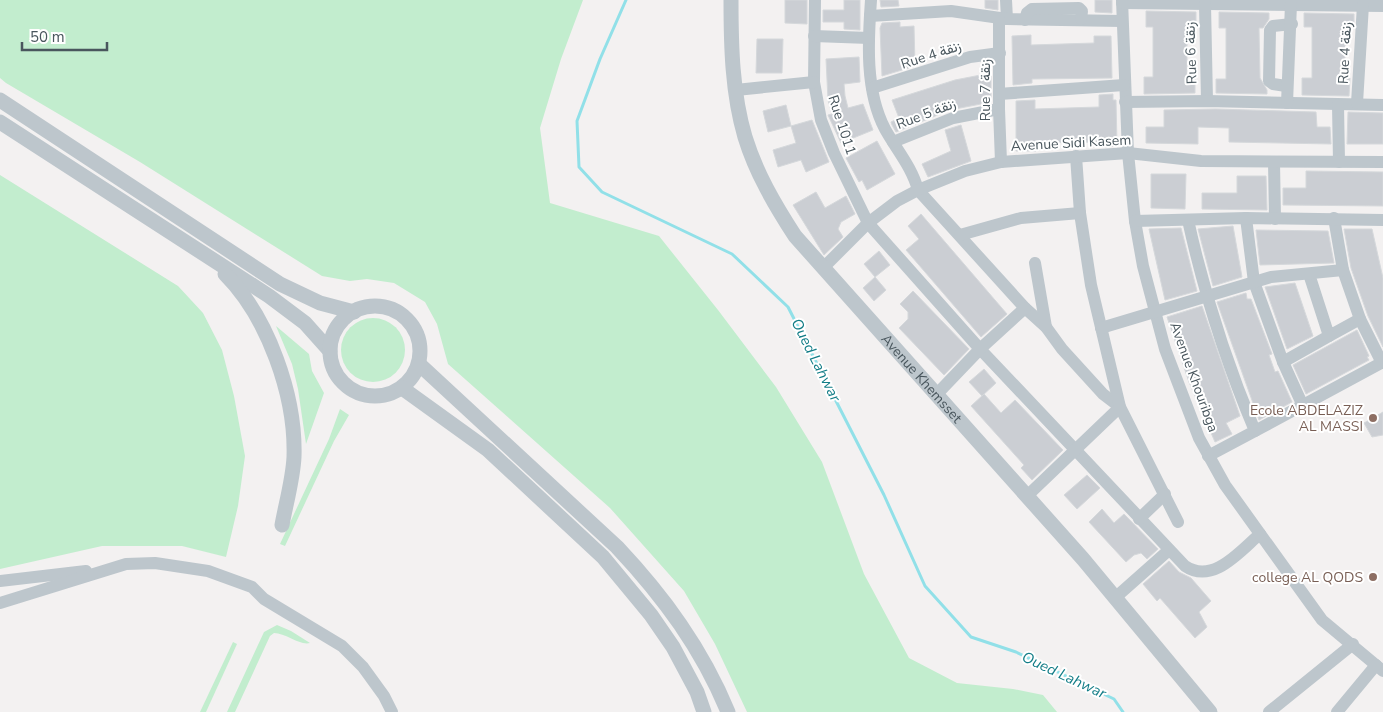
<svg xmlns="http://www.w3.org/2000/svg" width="1383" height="712" font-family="'Nunito Sans',Vazirmatn,sans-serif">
  <rect width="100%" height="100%" fill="#f3f1f1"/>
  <g fill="#c2edce">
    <polygon points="0,0 583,0 561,59 540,128 550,203 659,236 718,310 776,387 822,462 864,574 909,658 957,683 1013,689 1043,695 1057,712 747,712 715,644 684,591 610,508 448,364 437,324 425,302 394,283 367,279 350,281 322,276 140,162 6,83 0,78"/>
    <polygon points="0,175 178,286 203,313 222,350 234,396 245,456 238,506 226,557 182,546 102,546 0,569"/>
    <circle cx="373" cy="350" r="32"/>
    <polygon points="276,326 309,354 312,371 324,393 306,444 298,389 292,364"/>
    <polygon points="340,409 349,415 334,441 285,546 280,544 329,439"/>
    <path d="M277,625L291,631L310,643C300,646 286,633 274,633L270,636L235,712H227L264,632Z"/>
    <polygon points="233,642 237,644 206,712 200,712"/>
  </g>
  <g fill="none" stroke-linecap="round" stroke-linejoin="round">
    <polyline stroke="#91e0e8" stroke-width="3" points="626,0 600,59 577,121 579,167 602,192 732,254 788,307 884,495 925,586 971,637 1016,652 1114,699 1123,712"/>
  </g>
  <g fill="#cbced3" stroke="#d5d8db">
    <polygon points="785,0 807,0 807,24 785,23"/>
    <polygon points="844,0 860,0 860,30 844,29 844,22 823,22 823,10 844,10"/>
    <polygon points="880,0 898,0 899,6 881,7"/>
    <polygon points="985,0 998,0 998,10 985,8"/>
    <polygon points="1095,0 1112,0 1112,13 1095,12"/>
    <polygon points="1146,11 1196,12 1196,26 1187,26 1187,77 1195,77 1195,93 1144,94 1144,77 1153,77 1153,27 1146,27"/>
    <polygon points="1219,12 1269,13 1269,19 1263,28 1259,28 1260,78 1267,90 1267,94 1216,93 1216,79 1226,79 1226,28 1219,28"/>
    <polygon points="1304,13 1354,14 1354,27 1345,27 1345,78 1350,78 1349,96 1302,95 1302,78 1312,78 1312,27 1304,27"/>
    <polygon points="900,22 900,27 914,26 915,66 882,76 880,28 882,23"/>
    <polygon points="1031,35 1031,45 1094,43 1094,36 1111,36 1112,78 1032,79 1032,83 1013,85 1012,36"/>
    <polygon points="757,39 783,39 782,73 756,73"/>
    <polygon points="859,57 860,82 844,84 845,96 848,108 863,104 873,130 841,143 828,115 832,114 828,100 826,59"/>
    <polygon points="991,73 991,102 950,110 896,132 892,125 891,122 899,118 892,100 955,80"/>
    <polygon points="1113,94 1113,100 1116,100 1117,146 1100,147 1100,142 1036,143 1036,151 1016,151 1016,101 1035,100 1035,109 1099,107 1099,95"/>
    <polygon points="786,105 791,126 768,132 763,111"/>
    <polygon points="1216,109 1316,112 1317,127 1330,127 1331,144 1229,142 1229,128 1198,127 1198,144 1146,143 1146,127 1164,127 1164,110"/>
    <polygon points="1348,112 1383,113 1383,144 1347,144"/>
    <polygon points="812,120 829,162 806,172 801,160 778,167 773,150 796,143 791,126"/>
    <polygon points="961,125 971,161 928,177 922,164 951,151 945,130"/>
    <polygon points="877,141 895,174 867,190 862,180 859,182 846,158"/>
    <polygon points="1306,171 1383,172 1383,206 1283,205 1283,188 1306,188"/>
    <polygon points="1151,174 1186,174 1185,209 1151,208"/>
    <polygon points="1237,176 1266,176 1267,210 1202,209 1202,193 1237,193"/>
    <polygon points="816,192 825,208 846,196 855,214 841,222 838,229 843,237 824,255 793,205"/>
    <polygon points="921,214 1007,314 981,337 906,250 919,239 908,226"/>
    <polygon points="1233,226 1242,277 1213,286 1198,229"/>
    <polygon points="1181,228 1197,291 1165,300 1149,229"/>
    <polygon points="1344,229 1372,229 1383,278 1383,347 1368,316 1351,268"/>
    <polygon points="1256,230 1328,231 1334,263 1260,265"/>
    <polygon points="879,251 890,265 875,277 864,264"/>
    <polygon points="875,277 886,290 874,301 863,288"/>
    <polygon points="1295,283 1313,336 1287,349 1265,287"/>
    <polygon points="913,291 969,349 944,375 899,328 908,319 908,312 900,304"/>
    <polygon points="1246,293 1247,299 1251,299 1272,354 1269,355 1275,372 1278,371 1292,402 1259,420 1217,302"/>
    <polygon points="1202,306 1240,416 1226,423 1232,434 1215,442 1189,382 1167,317"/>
    <polygon points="1357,330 1369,356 1367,357 1369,360 1306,394 1293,365"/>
    <polygon points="984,369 996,383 982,396 969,382"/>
    <polygon points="984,394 1001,413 1015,400 1063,450 1032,480 1021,468 1024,465 971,406"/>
    <polygon points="1383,412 1383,435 1372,437 1364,423"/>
    <polygon points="1087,475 1100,488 1077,509 1064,495"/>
    <polygon points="1102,509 1114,523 1124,514 1158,549 1147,559 1141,553 1134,555 1126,562 1089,522"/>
    <polygon points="1169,561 1179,572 1191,578 1211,601 1199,612 1207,627 1195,638 1160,598 1157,601 1143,584"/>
  </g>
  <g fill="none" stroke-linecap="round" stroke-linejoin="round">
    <g stroke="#bdc6cc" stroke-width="12">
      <path d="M815,0L814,82L821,120L834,153L868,223L980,349L1185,566C1213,585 1240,551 1260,534"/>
      <path d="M871,0C868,41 865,91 885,129C896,149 912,167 918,190L1025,308L1046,327L1062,349L1103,394L1120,407L1027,496"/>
      <polyline points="1006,0 1007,19"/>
      <polyline points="1122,0 1128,153 1135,221 1143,266 1165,349 1199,438 1225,485 1322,620 1383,671"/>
      <polyline points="1122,3 1383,6"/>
      <polyline points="1205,4 1207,101"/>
      <polyline points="870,16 951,11 1007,19 1122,21"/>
      <polyline points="999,18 999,109 1001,162"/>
      <polyline points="1025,20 1027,13 1032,9 1079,8 1082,11 1081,19"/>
      <polyline points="814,36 869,38"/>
      <polyline points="1286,86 1273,84 1269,81 1270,30 1273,26 1292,24"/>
      <polyline points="872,88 970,57 1000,53"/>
      <polyline points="736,90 814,82"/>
      <polyline points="999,94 1124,85"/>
      <polyline points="1125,102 1207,101 1383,105"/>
      <polyline points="1287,103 1291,4"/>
      <polyline points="1357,103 1363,5"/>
      <polyline points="1338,105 1339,162"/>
      <polyline points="893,142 953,118 999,109"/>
      <polyline points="1076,156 1080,213 1091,285 1120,407 1178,522"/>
      <polyline points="1274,162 1275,219"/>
      <polyline points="1246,218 1254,282 1283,362 1303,406"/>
      <polyline points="1334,218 1343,270 1360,319 1382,363"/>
      <path d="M1188,220C1204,293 1226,362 1255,431L1208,456"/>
      <polyline points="1135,221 1246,218 1383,220"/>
      <polyline points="960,235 1021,218 1080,213"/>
      <polyline points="1035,263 1046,327"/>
      <polyline points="823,268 868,223 897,201 918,190 965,171 1001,162 1128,153 1201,161 1383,162"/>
      <polyline points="1309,274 1329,336 1360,319"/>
      <polyline points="1101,328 1271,277 1343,270"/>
      <polyline points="1283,362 1329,336"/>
      <polyline points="936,395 980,349 1025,308"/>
      <polyline points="1255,431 1383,362"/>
      <polyline points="1139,519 1165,494"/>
      <polyline points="0,581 86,571"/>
      <polyline points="1116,597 1169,550"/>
      <polyline points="0,603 126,564 155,563 208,571 252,587 264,599 342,646 363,667 384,696 392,712"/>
      <polyline points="1269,712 1353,644"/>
      <polyline points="1337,712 1376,665"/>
    </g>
    <g stroke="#bdc6cc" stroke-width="15">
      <path id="s1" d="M731,0C731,45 732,93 745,137C756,173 775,205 795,236L1083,559L1210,712"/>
      <polyline points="0,100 280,284 320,303 354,312"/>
      <polyline points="0,122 269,296 305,323 330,351"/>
      <path d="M225,274C268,317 296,396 294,457C293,479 286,503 282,525"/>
      <circle cx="375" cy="351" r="45"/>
      <path d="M419,364L617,547C664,597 702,649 728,712"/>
      <polyline points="402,388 488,450 603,557 651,615 673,647 697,692 704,712"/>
    </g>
  </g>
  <g fill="#8d6e63" stroke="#fff" stroke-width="2">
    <circle cx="1373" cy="418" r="5"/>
    <circle cx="1373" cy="577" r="5"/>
  </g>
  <g text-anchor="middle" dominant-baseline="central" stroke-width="4" stroke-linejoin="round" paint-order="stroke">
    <g font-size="14" fill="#49565d" stroke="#fff">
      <text transform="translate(1191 53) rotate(-92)">Rue 6 زنقة</text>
      <text transform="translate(1345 53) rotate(-87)">Rue 4 زنقة</text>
      <text transform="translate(931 55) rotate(-18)">Rue 4 زنقة</text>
      <text transform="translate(985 90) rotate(-90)">Rue 7 زنقة</text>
      <text transform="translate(926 114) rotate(-21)">Rue 5 زنقة</text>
      <text transform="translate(842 125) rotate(72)">Rue 1011</text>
      <text transform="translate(1071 143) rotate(-3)">Avenue Sidi Kasem</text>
      <text transform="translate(1194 377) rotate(70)">Avenue Khouribga</text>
      <text stroke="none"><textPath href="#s1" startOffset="440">Avenue Khemsset</textPath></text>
    </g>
    <g font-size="14" fill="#785e54" stroke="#fff" text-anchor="end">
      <text x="1363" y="410">Ecole ABDELAZIZ<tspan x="1363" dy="16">AL MASSI</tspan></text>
      <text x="1363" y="577">college AL QODS</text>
    </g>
    <g font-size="15" font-style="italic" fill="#137d87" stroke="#fff">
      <text transform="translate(816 360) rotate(63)">Oued Lahwar</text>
      <text transform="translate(1064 675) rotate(25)">Oued Lahwar</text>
    </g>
  </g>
  <path d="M22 42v8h85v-8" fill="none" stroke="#49565d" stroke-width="2.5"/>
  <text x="30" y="42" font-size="15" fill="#49565d" stroke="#ffffff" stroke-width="4" paint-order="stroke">50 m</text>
</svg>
